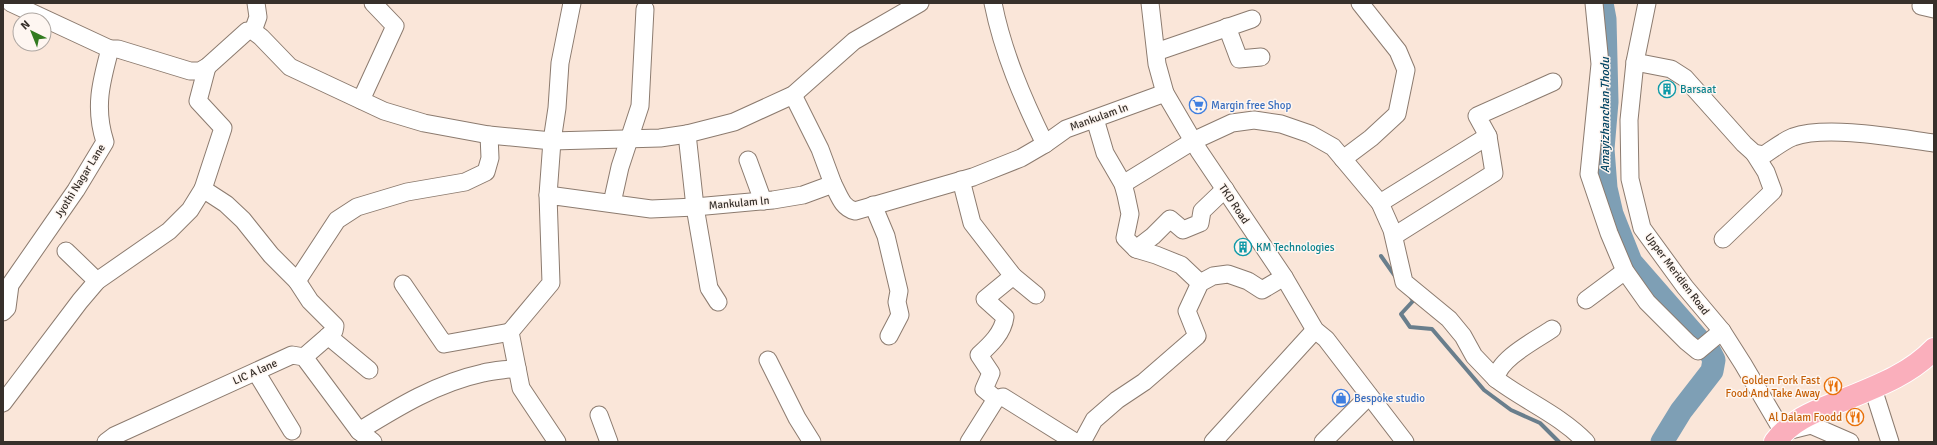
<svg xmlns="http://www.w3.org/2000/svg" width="1937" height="445" font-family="Signika,sans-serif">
  <rect width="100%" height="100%" fill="#fae6d9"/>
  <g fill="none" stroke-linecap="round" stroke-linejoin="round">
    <g stroke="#697e8c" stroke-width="4">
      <polyline points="1381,256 1395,276"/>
      <polyline points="1410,296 1413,301 1401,314 1410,327 1432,329 1484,390 1511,410 1540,423 1559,442"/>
    </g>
    <g stroke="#7e9fb5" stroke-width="23">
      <polyline points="1602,3 1605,19 1607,102 1603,149 1606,188 1612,214 1631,262 1699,340"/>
      <polyline points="1662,442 1681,411 1712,371 1714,360 1710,352"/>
    </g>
    <defs>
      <g id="minor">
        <polyline points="572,3 560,63 557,108 552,141 660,138 687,134"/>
        <path d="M993,3C1003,53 1023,99 1045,144"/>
        <polyline points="1150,3 1157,64 1165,93 1199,151 1284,277 1315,330 1326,339 1405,442"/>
        <polyline points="1594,3 1600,64 1589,174 1609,233 1625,271 1647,302 1687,342 1698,351 1722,331"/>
        <polyline points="1647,3 1635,62 1629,120 1630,179 1642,228 1685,287 1722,331 1743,364 1783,432 1811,425 1850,442"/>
        <polyline points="1921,6 1934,9"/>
        <polyline points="1227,27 1239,59 1261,57"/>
        <polyline points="253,31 258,17 256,3"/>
        <polyline points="110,49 118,49 190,71 200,71 207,67 247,31 253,31 261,37 290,67 384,111 424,123 489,135 552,141 548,195"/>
        <polyline points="1156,52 1252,19"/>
        <path d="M1635,62L1671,69L1685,78L1744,144L1754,153L1764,155C1773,149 1783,141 1793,137C1827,125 1897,138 1934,143"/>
        <polyline points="793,95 820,149 833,184"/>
        <polyline points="361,100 395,26 373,3"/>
        <polyline points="1095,119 1105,153 1123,184 1126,195 1130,214 1125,238 1136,249 1156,255 1181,265 1200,283"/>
        <polyline points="1343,159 1371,138 1397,114 1406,70 1398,51 1360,3"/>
        <polyline points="748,160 763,201"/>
        <polyline points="961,180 972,223 1013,276 1036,295"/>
        <polyline points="1123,184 1193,141 1232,123 1254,120 1281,124 1310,134 1333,147 1380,203 1392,230 1404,282 1449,319 1463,336 1474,356 1496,379"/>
        <polyline points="203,189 223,128 198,101 207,67"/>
        <polyline points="612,203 620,167 640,106 645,9"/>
        <polyline points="1380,203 1488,136 1477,116 1553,82"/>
        <polyline points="873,205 886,236 899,291 897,302 900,315 889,336"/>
        <polyline points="1394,236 1494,173 1488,136"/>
        <polyline points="1723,239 1773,191 1766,172 1754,153"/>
        <polyline points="1136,249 1153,236 1170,219 1183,230 1200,223 1202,211 1225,189"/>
        <polyline points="66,251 97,281"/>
        <polyline points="297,281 310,301 335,326 334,331 304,357"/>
        <polyline points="403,284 444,344 510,332"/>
        <polyline points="1586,300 1625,271"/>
        <polyline points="718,302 709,288 695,207 687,134 734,122 793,95 854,41 920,3"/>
        <path d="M3,312L7,308L10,285L76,190L105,142C94,108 101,82 110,49L11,3"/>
        <path d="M1552,329C1536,340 1498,359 1496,379C1525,401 1560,415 1586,442"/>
        <polyline points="328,336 369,370"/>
        <polyline points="768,360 797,418 812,442"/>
        <polyline points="256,372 292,431"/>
        <polyline points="1870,389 1876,398 1890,442"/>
        <path d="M996,399L984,389L991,373L979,355C990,345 1003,333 1005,317L985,299L1013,276"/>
        <polyline points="3,403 80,301 97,281 169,231 190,210 203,189 226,204 243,220 271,255 297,281 337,220 357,207 407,192 465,182 486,172 490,158 489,135"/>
        <polyline points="599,415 609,442"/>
        <path d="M359,431C398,407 437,383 483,373C494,370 505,370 517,368"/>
        <polyline points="106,442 114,436 292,355 304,357 359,431 373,442"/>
        <path d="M557,442L521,388L510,332L551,283L548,195L651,209L695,207L773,200L803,195L833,184C839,195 842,208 855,211L973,177L1021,158L1045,144L1066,129L1165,93"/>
        <polyline points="969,442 996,399 1003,397 1075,442"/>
        <polyline points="1082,442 1094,420 1117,400 1144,382 1197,336 1187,311 1200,283 1213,276 1228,274 1248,281 1262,290 1284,277"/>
        <polyline points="1213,442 1315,330"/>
        <polyline points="1323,442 1369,396"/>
      </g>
      <path id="major" d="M1775,442C1792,419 1816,411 1841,401C1875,387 1909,375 1934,349"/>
    </defs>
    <use href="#minor" stroke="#8c7b6f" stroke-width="19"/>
    <use href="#major" stroke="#fff" stroke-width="24"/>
    <use href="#minor" stroke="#fff" stroke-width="17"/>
    <use href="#major" stroke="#faafbc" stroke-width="22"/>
  </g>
  <defs>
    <symbol id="building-ring" viewBox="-11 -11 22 22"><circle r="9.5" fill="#fef6f1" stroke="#0f9aa8" stroke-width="1.5"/><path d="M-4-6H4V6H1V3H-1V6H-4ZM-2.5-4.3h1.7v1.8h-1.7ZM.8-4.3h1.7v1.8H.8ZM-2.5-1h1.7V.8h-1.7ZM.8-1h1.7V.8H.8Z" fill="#0f9aa8"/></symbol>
    <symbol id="supermarket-ring" viewBox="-11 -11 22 22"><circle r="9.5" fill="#fef6f1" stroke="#3f7fe0" stroke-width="1.5"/><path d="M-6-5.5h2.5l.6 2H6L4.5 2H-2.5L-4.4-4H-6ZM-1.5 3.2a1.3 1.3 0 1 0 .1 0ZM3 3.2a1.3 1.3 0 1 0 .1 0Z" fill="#3f7fe0"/></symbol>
    <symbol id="restaurant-ring" viewBox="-11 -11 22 22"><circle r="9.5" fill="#fef6f1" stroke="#e8710a" stroke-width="1.5"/><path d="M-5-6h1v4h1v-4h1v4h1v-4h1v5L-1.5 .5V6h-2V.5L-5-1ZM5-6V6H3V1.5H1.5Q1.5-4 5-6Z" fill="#e8710a"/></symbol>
    <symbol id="shop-ring" viewBox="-11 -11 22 22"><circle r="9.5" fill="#fef6f1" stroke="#3f7fe0" stroke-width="1.5"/><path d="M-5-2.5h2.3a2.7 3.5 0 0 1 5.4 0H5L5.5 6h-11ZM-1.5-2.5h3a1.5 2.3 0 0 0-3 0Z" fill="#3f7fe0"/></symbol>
  </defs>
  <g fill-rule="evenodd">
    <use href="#building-ring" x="1657" y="79" width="20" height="20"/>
    <use href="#supermarket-ring" x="1188" y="95" width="20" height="20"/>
    <use href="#building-ring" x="1233" y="237" width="20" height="20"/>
    <use href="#restaurant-ring" x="1823" y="376" width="20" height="20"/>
    <use href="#shop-ring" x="1331" y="388" width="20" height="20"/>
    <use href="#restaurant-ring" x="1845" y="407" width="20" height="20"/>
  </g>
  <g text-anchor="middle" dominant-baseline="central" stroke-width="3" stroke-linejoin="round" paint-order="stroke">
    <g font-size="11" fill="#0d838f" stroke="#fef6f1" text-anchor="start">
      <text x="1680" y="89">Barsaat</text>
      <text x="1256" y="247">KM Technologies</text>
    </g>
    <g font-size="11" fill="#366cbe" stroke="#fef6f1" text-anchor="start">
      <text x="1211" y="105">Margin free Shop</text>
      <text x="1354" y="398">Bespoke studio</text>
    </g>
    <g font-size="11" fill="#37302b" stroke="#fef6f1">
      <text transform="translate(1099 117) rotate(-20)">Mankulam ln</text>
      <text transform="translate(80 181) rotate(-58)">Jyothi Nagar Lane</text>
      <text transform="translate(739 203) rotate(-5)">Mankulam ln</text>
      <text transform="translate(1234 204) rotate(56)">TKD Road</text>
      <text transform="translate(1677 274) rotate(53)">Upper Meridien Road</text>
      <text transform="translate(255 372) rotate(-24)">LIC A lane</text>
    </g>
    <g font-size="11" fill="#c56008" stroke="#fef6f1" text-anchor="end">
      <text x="1820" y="380">Golden Fork Fast<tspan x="1820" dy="13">Food And Take Away</tspan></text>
      <text x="1842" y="417">Al Dalam Foodd</text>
    </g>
    <g font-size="12" font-style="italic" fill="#014362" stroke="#fef6f1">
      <text transform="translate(1605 115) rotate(-90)">Amayizhanchan Thodu</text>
    </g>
  </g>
  <rect width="1937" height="445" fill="none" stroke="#37302b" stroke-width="8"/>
  <g transform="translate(32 32) rotate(317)"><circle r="19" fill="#fef6f1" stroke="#aea7a2"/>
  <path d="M0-3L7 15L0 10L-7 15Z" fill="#327b20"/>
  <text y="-6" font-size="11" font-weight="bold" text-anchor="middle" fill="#37302b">N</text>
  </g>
</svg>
